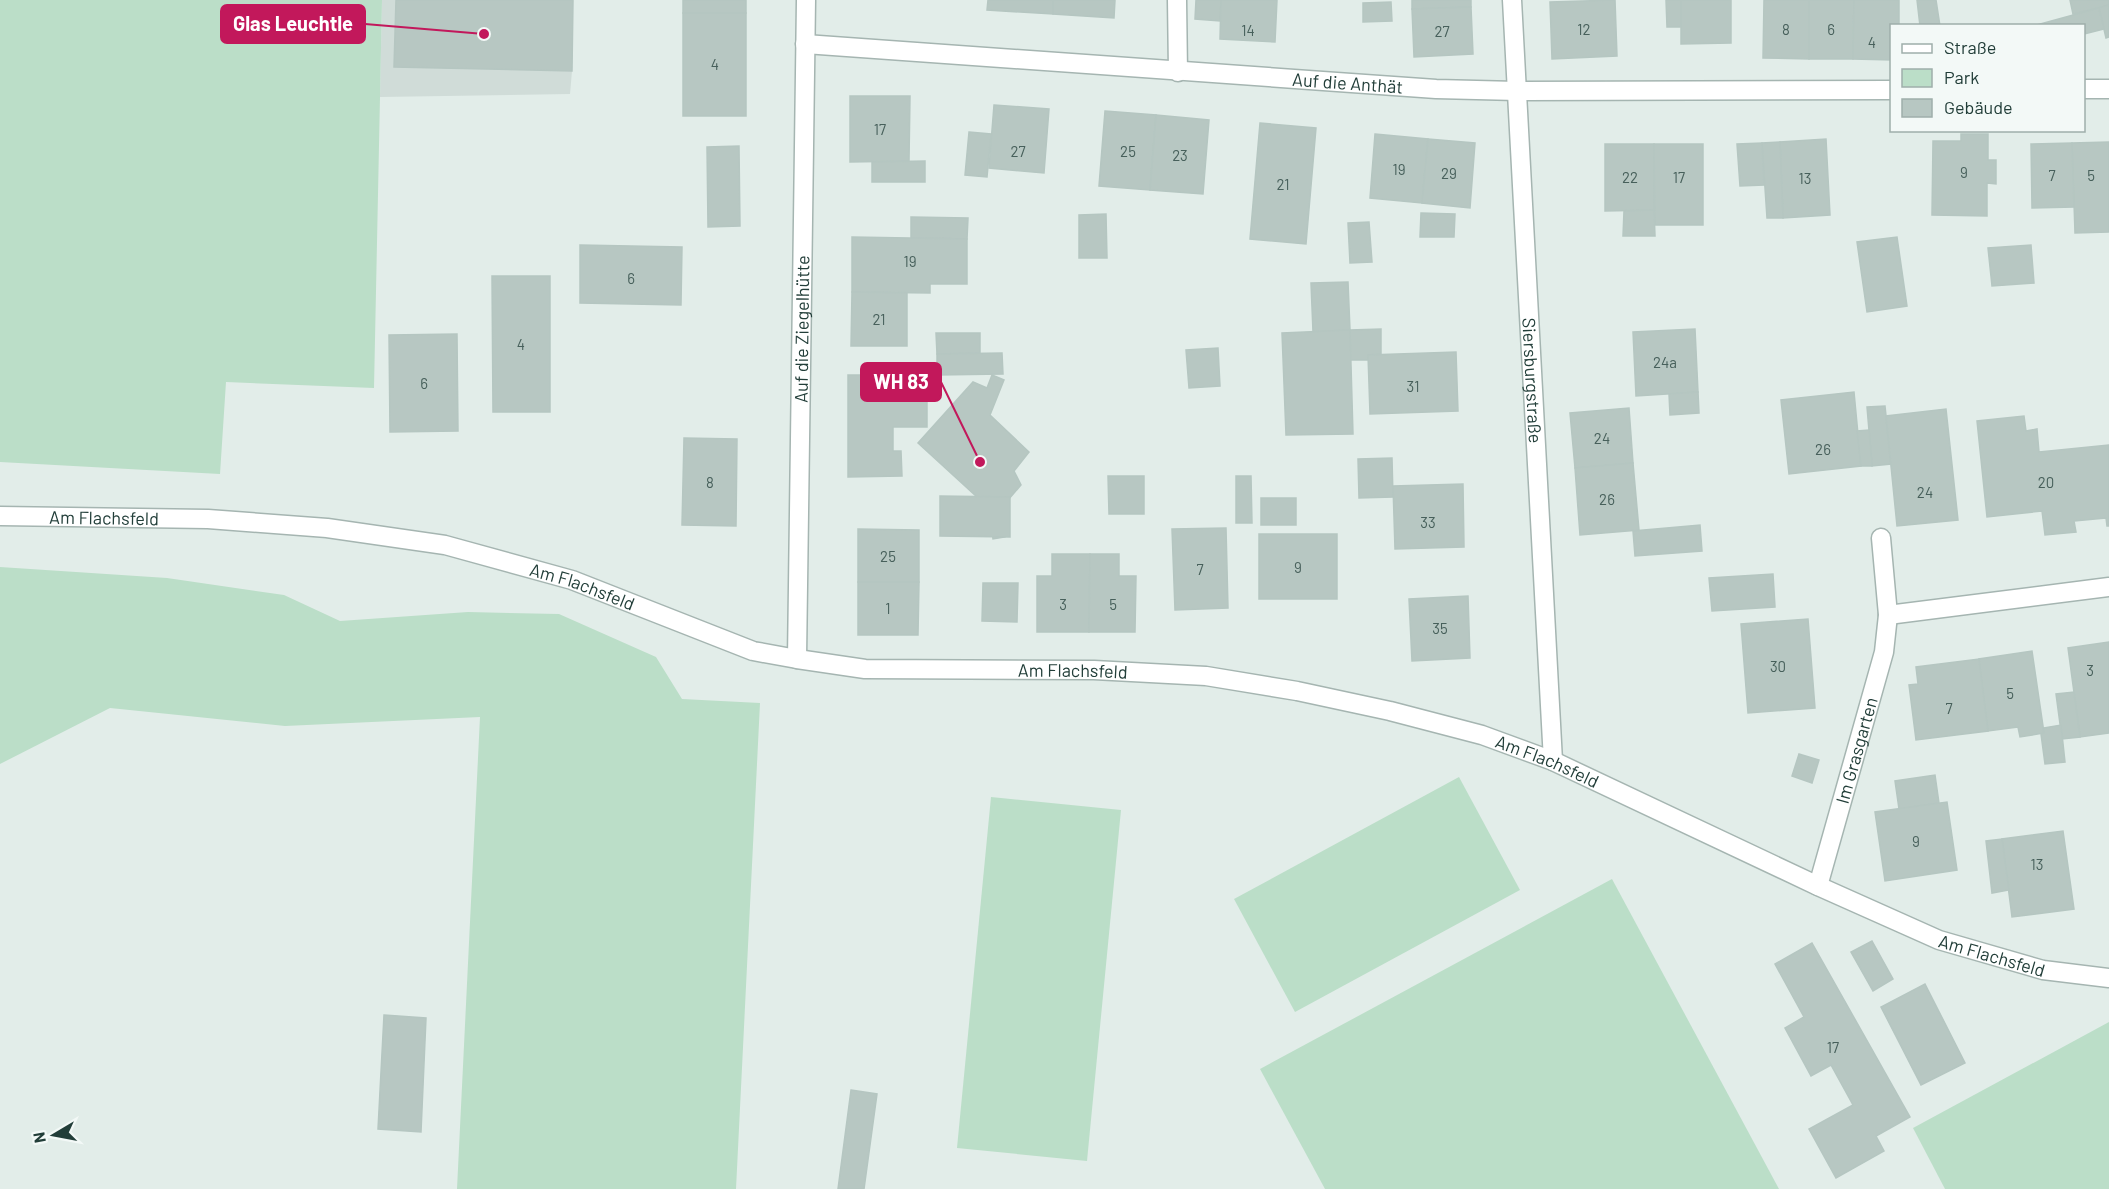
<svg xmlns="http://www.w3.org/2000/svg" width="2109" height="1189" font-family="Barlow,sans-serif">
  <rect width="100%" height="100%" fill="#e2ede9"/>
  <polygon fill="#d0dcd8" points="382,0 573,0 572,71 570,94 380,97"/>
  <g fill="#bbdec8">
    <polygon points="0,0 382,0 374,388 226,382 220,474 0,462"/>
    <polygon points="0,567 167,578 284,595 340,621 468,612 559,614 656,657 682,699 760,703 736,1189 457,1189 480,717 285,726 110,708 0,764"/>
    <polygon points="1459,777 1520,890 1295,1012 1234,899"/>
    <polygon points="991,797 1121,810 1087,1161 957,1148"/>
    <polygon points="1612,879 1779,1189 1325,1189 1260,1069"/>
    <polygon points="2109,1022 2109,1189 1945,1189 1913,1128"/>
  </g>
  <g fill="#b7c7c2" stroke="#b5c6c1" stroke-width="1.5">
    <polygon points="396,0 573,0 572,71 394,67"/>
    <rect x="683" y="0" width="63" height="13"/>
    <polygon points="988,0 1053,0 1053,14 987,10"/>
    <polygon points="1053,0 1115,0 1114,18 1053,14"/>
    <polygon points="1196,0 1221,0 1220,21 1195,19"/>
    <polygon points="1221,0 1277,0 1275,42 1220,39"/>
    <polygon points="1412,0 1471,0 1471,7 1412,9"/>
    <polygon points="1615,0 1617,56 1552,59 1550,2"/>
    <polygon points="1666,0 1681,0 1681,27 1667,27"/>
    <polygon points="1681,0 1731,0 1731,43 1681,44"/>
    <polygon points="1764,0 1809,0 1809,59 1763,58"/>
    <polygon points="1809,0 1854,0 1853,59 1809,59"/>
    <polygon points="1854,0 1899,0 1899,26 1892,26 1892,60 1853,59"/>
    <polygon points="1917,0 1936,0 1940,26 1920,26"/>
    <polygon points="2070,0 2109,0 2109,5 2073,14"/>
    <polygon points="1391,2 1392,21 1363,22 1363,3"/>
    <polygon points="2109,5 2109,37 2106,38 2099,8"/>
    <polygon points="1471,7 1473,54 1414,57 1412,9"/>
    <polygon points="2099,8 2104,29 2084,34 2084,26 2033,26"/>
    <rect x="683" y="13" width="63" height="103"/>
    <polygon points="850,96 910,96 909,161 850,162"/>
    <polygon points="994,105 1049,109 1044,173 989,168"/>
    <polygon points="1105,111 1156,115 1150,190 1099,186"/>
    <polygon points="1156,115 1209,120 1203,194 1150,190"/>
    <polygon points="1260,123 1316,128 1306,244 1250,239"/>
    <polygon points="969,132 991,134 987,177 965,175"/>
    <polygon points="1375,134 1428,139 1422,203 1370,198"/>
    <polygon points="1961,134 1988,134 1988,160 1996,160 1996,184 1987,183 1987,216 1932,215 1933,141 1961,141"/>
    <polygon points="1428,139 1475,143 1470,208 1422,203"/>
    <polygon points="1826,139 1830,215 1783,218 1780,142"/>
    <polygon points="1780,142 1783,218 1767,218 1762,143"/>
    <polygon points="2109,142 2109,232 2075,233 2072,143"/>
    <polygon points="1762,143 1764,185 1740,186 1737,144"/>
    <polygon points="2072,143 2074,207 2032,208 2031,144"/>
    <polygon points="1605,144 1654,144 1654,210 1605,211"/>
    <polygon points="1654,144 1703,144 1703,225 1655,225"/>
    <polygon points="739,146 740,226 708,227 707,147"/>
    <polygon points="925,161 925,182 872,182 872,162"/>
    <polygon points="1654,210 1655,236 1623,236 1624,211"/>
    <polygon points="1421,213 1455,214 1454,237 1420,237"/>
    <polygon points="1106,214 1107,258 1079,258 1079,215"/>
    <polygon points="911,217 968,218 967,239 911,238"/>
    <polygon points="1369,222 1372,262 1350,263 1348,223"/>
    <polygon points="852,237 967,239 967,284 930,284 930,293 852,292"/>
    <polygon points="1897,237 1907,306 1867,312 1857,242"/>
    <polygon points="580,245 682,247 681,305 580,303"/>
    <polygon points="2031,245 2034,283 1992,286 1988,248"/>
    <polygon points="492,276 550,276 550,412 493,412"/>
    <polygon points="1348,282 1350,330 1313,332 1311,283"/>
    <polygon points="852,292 907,293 907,346 851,346"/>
    <polygon points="1381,329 1381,354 1368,355 1368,360 1350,360 1350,330"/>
    <polygon points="1695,329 1698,392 1636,396 1633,332"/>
    <polygon points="1350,330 1353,434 1286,435 1282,333"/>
    <polygon points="936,333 980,333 980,353 937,354"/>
    <polygon points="457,334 458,431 390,432 389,335"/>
    <polygon points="1218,348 1220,386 1189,388 1186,350"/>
    <polygon points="1456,352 1458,411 1370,414 1368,355"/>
    <polygon points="1002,353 1003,374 937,375 937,354"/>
    <polygon points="848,375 927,375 927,427 893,427 893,451 901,451 902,476 848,477"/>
    <polygon points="992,375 1004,380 990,415 1029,452 1014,471 1021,485 1002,507 1005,537 993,539 989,508 918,443 973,382 987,388"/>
    <polygon points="1698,392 1699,413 1670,415 1669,394"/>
    <polygon points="1854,392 1861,466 1789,474 1781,400"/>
    <polygon points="1885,406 1891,464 1872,466 1867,407"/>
    <polygon points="1629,408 1633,463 1575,468 1570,413"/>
    <polygon points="1946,409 1958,520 1897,526 1886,416"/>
    <polygon points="2024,416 2026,431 2037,429 2039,452 2109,445 2109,526 2107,526 2106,518 2074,521 2076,532 2045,535 2042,511 1987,517 1977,421"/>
    <polygon points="1869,430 1872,466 1861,466 1857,431"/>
    <polygon points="684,438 737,439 736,526 682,525"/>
    <polygon points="1392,458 1393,497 1359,498 1358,459"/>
    <polygon points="1633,463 1639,530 1580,535 1575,468"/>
    <polygon points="1108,476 1144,476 1144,514 1109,514"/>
    <polygon points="1236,476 1251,476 1252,523 1236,523"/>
    <polygon points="1463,484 1464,547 1395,549 1393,486"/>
    <polygon points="940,496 1010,497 1010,537 940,536"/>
    <rect x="1261" y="498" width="35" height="27"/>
    <polygon points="1700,525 1702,551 1635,556 1633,531"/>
    <polygon points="1226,528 1228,608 1175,610 1172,529"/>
    <polygon points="858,529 919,530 919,582 858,582"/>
    <rect x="1259" y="534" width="78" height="65"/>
    <polygon points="1052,554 1090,554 1089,632 1037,632 1037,576 1052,576"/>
    <polygon points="1090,554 1119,554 1119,576 1136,576 1135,632 1089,632"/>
    <polygon points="1773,574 1775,607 1712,611 1709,578"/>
    <polygon points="858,582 919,582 918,635 858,635"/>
    <polygon points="983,583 1018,583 1017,622 982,621"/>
    <polygon points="1468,596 1470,658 1412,661 1409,599"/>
    <polygon points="1808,619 1815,708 1748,713 1741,624"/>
    <polygon points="2109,642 2109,733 2080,737 2068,648"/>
    <polygon points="2032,651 2044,733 2020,737 2018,727 1988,731 1979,659"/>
    <polygon points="1979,659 1988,731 1916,740 1909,685 1918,684 1916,667"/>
    <polygon points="2074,692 2080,737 2062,739 2056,694"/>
    <polygon points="2061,725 2065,762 2045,764 2041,734 2044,733 2043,728"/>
    <polygon points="1799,754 1819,760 1812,783 1792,776"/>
    <polygon points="1935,775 1939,803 1899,809 1895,781"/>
    <polygon points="1947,802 1957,870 1885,881 1875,812"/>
    <polygon points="2063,831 2074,909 2012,917 2002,839"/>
    <polygon points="2002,839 2009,890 1992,893 1986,841"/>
    <polygon points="1872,941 1893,979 1873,991 1851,952"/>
    <polygon points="1812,943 1910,1117 1876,1136 1884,1151 1836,1178 1809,1129 1853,1105 1831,1065 1811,1076 1785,1028 1804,1017 1775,964"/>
    <polygon points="1925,984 1965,1063 1921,1085 1881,1007"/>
    <polygon points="384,1015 426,1018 421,1132 378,1129"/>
    <polygon points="851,1090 877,1094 864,1189 838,1189"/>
  </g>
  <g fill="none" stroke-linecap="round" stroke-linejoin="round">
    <defs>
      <g id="minor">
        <polyline points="1177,0 1178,72"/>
        <path id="s1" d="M1512,0L1553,761"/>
        <path id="s2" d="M805,44L1436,89L1517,91L1892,90"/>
        <polyline points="2084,89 2109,89"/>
        <path id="s3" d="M0,516L208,519L327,528L445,545L572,580L753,651L797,659L865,669L1094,670L1206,676L1297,691L1390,711L1482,735L1553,761L1818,886L1939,940L2043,970L2109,978"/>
        <polyline points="1888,615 2109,587"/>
        <path id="s4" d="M797,659L806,0"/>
        <path id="s5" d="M1818,886L1884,652L1888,615L1881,538"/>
      </g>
    </defs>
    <use href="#minor" stroke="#a5b5b1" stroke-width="21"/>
    <use href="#minor" stroke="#fff" stroke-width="18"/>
  </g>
  <g text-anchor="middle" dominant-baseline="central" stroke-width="4.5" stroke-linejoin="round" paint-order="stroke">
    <g font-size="15" fill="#47605b">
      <text x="1584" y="29">12</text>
      <text x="1786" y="29">8</text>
      <text x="1831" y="29">6</text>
      <text x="1248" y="30">14</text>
      <text x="1442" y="31">27</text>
      <text x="1872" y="42">4</text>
      <text x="715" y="64">4</text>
      <text x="880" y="129">17</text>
      <text x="1018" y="151">27</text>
      <text x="1128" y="151">25</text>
      <text x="1180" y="155">23</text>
      <text x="1399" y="169">19</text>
      <text x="1964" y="172">9</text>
      <text x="1449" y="173">29</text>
      <text x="2052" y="175">7</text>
      <text x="2091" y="175">5</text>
      <text x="1630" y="177">22</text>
      <text x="1679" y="177">17</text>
      <text x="1805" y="178">13</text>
      <text x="1283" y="184">21</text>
      <text x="910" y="261">19</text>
      <text x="631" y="278">6</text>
      <text x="879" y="319">21</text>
      <text x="521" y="344">4</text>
      <text x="1665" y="362">24a</text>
      <text x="424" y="383">6</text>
      <text x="1413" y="386">31</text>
      <text x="1602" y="438">24</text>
      <text x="1823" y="449">26</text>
      <text x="710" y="482">8</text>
      <text x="2046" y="482">20</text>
      <text x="1925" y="492">24</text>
      <text x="1607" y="499">26</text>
      <text x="1428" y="522">33</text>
      <text x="888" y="556">25</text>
      <text x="1298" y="567">9</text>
      <text x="1200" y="569">7</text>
      <text x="1063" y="604">3</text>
      <text x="1113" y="604">5</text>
      <text x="888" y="608">1</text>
      <text x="1440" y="628">35</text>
      <text x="1778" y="666">30</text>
      <text x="2090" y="670">3</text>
      <text x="2010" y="693">5</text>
      <text x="1949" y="708">7</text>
      <text x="1916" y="841">9</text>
      <text x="2037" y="864">13</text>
      <text x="1833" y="1047">17</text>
    </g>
    <g font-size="18" fill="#223e39" stroke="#f3f9f7">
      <text stroke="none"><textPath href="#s2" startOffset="544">Auf die Anthät</textPath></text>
      <text stroke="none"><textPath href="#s4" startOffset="330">Auf die Ziegelhütte</textPath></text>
      <text stroke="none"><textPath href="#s1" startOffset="381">Siersburgstraße</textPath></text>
      <text stroke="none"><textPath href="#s3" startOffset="104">Am Flachsfeld</textPath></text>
      <text stroke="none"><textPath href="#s3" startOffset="590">Am Flachsfeld</textPath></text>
      <text stroke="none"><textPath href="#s3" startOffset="1094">Am Flachsfeld</textPath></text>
      <text stroke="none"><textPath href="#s5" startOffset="141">Im Grasgarten</textPath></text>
      <text stroke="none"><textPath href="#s3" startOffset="1580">Am Flachsfeld</textPath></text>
      <text stroke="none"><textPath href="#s3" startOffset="2066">Am Flachsfeld</textPath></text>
    </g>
  </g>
  <path fill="none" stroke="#c2185b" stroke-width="2" d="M484 34L365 24M980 462L941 382"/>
  <g fill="#c2185b" stroke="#f3f9f7" stroke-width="2">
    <circle cx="484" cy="34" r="6"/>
    <circle cx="980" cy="462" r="6"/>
  </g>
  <g fill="#c2185b" stroke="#c2185b" stroke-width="2">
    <rect x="221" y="5" width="144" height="38" rx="6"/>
    <rect x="861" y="363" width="80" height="38" rx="6"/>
  </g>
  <g font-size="20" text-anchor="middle" font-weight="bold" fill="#fff">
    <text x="293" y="31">Glas Leuchtle</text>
    <text x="901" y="389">WH 83</text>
  </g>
  <rect x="1890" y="24" width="195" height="108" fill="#f3f9f7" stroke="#9faeab" stroke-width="1.5"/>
  <rect x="1902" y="44" width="30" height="9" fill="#ffffff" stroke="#9faeab" stroke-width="1.5"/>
  <text x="1944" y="54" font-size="18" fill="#223e39">Straße</text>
  <rect x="1902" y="69" width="30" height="18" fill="#bbdec8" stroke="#9faeab" stroke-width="1.5"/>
  <text x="1944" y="84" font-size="18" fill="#223e39">Park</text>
  <rect x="1902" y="99" width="30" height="18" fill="#b7c7c2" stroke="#9faeab" stroke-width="1.5"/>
  <text x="1944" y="114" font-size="18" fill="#223e39">Gebäude</text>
  <g transform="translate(54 1135) rotate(260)" stroke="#f3f9f7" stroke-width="4.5" paint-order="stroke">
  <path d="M0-4.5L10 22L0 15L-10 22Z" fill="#223e39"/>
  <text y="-9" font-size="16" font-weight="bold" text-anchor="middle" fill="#223e39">N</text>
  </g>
</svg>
